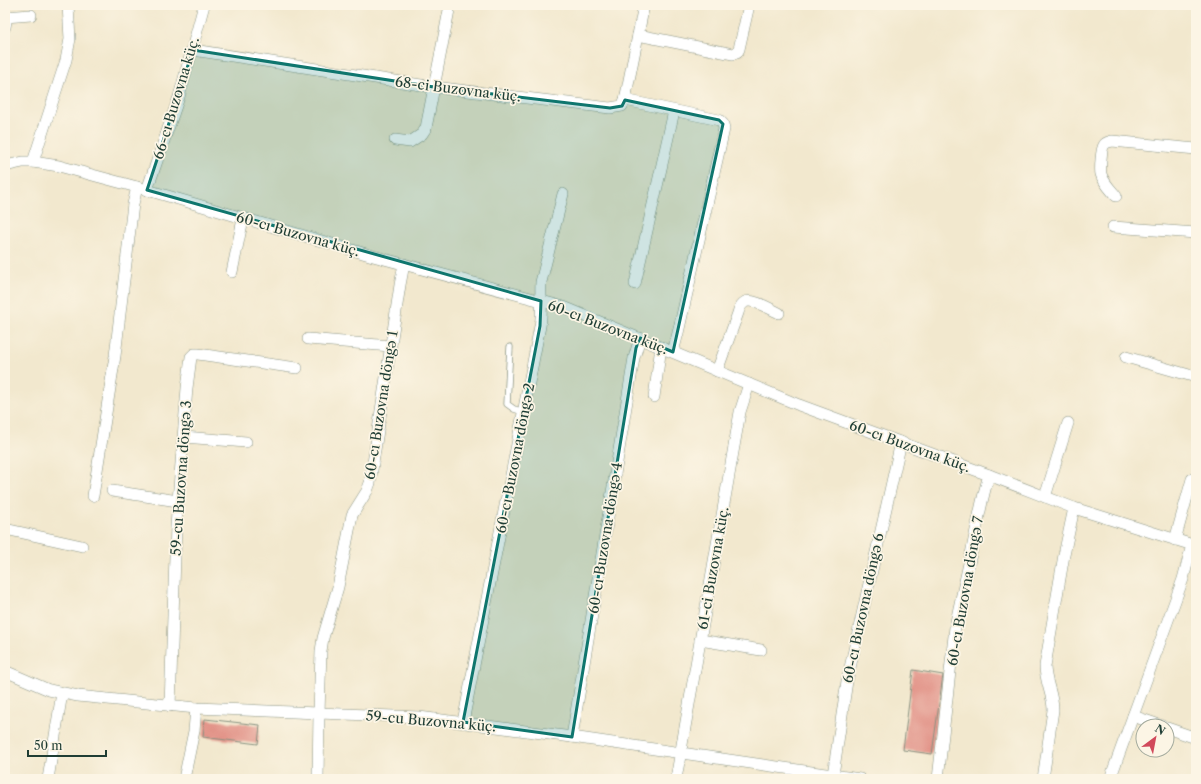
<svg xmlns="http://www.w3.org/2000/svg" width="1201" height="784" font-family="'Libre Caslon Text',serif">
  <rect width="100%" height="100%" fill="#fcf5e5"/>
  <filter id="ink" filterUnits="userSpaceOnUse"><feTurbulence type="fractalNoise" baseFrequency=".025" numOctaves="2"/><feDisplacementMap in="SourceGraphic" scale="8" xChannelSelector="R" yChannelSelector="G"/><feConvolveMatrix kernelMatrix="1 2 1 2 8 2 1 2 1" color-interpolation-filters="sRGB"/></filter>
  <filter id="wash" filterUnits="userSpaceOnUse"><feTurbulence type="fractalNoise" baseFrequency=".012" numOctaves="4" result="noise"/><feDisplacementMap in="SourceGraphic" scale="16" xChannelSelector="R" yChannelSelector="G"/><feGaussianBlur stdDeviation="0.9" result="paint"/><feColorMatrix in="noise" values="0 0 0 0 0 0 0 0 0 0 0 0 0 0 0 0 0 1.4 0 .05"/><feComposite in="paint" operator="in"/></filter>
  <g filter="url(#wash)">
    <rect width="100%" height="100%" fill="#f2e8ce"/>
    <g id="blocks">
      <g fill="#e18f84">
        <polygon points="913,670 943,675 932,754 903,750"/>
        <polygon points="205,719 260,725 258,744 203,737"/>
      </g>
    </g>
  </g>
  <g filter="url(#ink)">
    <use href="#blocks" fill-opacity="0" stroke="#889281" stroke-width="1"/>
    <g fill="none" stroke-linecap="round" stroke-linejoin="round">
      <defs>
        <polyline id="lane" points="510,347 507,404 514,409 524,412"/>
        <g id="street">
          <polyline points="5,17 31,15"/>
          <polyline points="5,27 7,16"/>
          <polyline points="638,35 733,54 737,53 739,49 749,5"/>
          <polyline points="193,50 434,87 610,108 622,106 625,100 644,5"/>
          <polyline points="625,100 719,120 723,124 724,129 678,333 673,352"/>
          <polyline points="395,140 410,142 422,134 426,128 450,5"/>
          <polyline points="33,162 66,60 70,39 68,5"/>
          <polyline points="5,166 23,162 33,162 59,166 137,187 373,256 564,307 799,405 989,475 1074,508 1196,546"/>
          <polyline points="147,190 179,97 204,5"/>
          <path d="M1116,196C1111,190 1103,182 1101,174C1100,170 1101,149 1104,145C1106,142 1109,142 1112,141L1196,149"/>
          <polyline points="1113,227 1196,233"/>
          <polyline points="232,272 243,219"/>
          <polyline points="635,284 674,111"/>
          <polyline points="308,339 390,346"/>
          <polyline points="1126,357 1196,377"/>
          <path d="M717,371L738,313C739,309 741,304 745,302C752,298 772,310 779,313"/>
          <polyline points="654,397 661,347"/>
          <polyline points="184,437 246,442"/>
          <polyline points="112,491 178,501"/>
          <polyline points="93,496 115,356 133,204 137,187"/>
          <polyline points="1045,497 1068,423"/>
          <polyline points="5,529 82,546"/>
          <polyline points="1175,540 1192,479"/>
          <polyline points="700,640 761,650"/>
          <polyline points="5,671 49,690 78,696 196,708 419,717 572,737 860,779"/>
          <polyline points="170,706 176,526 187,388 191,357 194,354 198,354 297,368"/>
          <polyline points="1133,716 1162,726"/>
          <path d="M463,722L540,326C543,311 540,297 541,282L563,194"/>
          <polyline points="1167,728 1196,738"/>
          <polyline points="572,737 634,358 640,338"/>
          <polyline points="833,775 847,681 901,442"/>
          <polyline points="48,779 62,693"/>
          <polyline points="184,779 194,731 196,708"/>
          <polyline points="318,779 319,713 321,651 323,638 338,587 352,515 367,491 370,483 400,285 404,264"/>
          <polyline points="676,779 740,412 749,384"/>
          <path d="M938,779L955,627C960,602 966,578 971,554C977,527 981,501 989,475"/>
          <path d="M1043,779L1053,710C1053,694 1045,682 1045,666L1064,555L1074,508"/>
          <polyline points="1110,779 1183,579 1192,545"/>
        </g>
      </defs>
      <use href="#lane" stroke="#889281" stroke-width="7"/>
      <use href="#street" stroke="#889281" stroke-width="12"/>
      <use href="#lane" stroke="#fff" stroke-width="5.5"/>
      <use href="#street" stroke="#fff" stroke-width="11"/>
    </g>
  </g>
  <path fill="#0f766e" fill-opacity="0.2" stroke="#0f766e" stroke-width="3" stroke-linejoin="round" d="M193,50L434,87L610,108L622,106L625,100L719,120L723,124L673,352L640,338L636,348L572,737L463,722L540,326L541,301L147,190Z"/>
  <g text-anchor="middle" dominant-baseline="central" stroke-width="3.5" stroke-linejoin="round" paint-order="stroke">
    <g font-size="14" fill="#1f3d34" stroke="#fcf5e5">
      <text transform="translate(458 89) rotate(7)">68-ci Buzovna küç.</text>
      <text transform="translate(176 98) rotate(-73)">66-cı Buzovna küç.</text>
      <text transform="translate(298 234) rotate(16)">60-cı Buzovna küç.</text>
      <text transform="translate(608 327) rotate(21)">60-cı Buzovna küç.</text>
      <text transform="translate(381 405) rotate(-81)">60-cı Buzovna döngə 1</text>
      <text transform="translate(910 446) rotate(20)">60-cı Buzovna küç.</text>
      <text transform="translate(515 458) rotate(-79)">60-cı Buzovna döngə 2</text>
      <text transform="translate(181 478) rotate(-86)">59-cu Buzovna döngə 3</text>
      <text transform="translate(605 538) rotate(-81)">60-cı Buzovna döngə 4</text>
      <text transform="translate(713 568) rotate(-80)">61-ci Buzovna küç.</text>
      <text transform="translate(965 591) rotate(-80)">60-cı Buzovna döngə 7</text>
      <text transform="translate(863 608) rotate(-78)">60-cı Buzovna döngə 6</text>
      <text transform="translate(431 721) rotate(5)">59-cu Buzovna küç.</text>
    </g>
  </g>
  <rect width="1201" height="784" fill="none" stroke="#fcf5e5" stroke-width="20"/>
  <g transform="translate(1155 738) rotate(32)"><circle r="19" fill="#fcf5e5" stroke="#a4ab9e"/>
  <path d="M0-3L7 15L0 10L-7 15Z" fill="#d1495b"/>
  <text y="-6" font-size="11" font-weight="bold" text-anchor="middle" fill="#1f3d34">N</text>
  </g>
  <path d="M28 750v6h78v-6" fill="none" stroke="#1f3d34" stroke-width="2"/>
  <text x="34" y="750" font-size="12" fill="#1f3d34" stroke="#fcf5e5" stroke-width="3" paint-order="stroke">50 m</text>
</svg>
